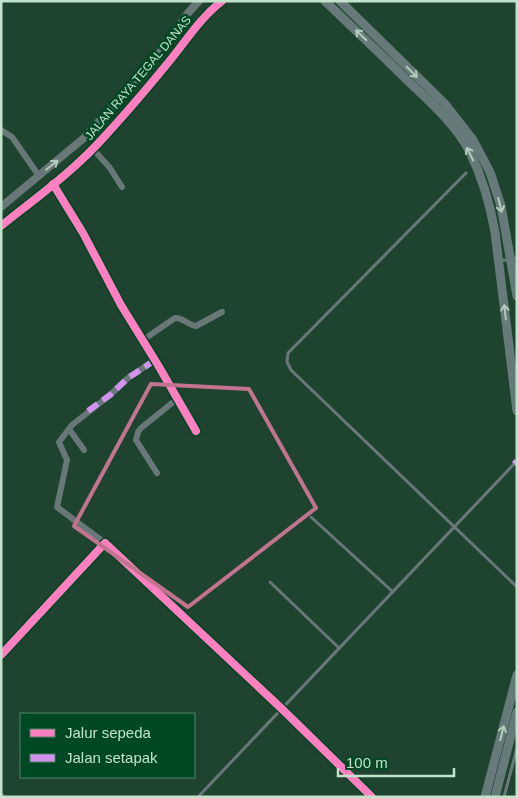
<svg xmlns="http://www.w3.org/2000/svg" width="518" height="798" font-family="Helvetica,sans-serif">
  <rect width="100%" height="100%" fill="#1e432e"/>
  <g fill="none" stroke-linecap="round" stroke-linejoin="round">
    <g stroke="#687879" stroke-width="3">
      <polyline points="466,173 288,353 287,362 291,370 517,587"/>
      <polyline points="500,261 517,258"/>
      <polyline points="311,517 393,592"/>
      <polyline points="270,582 339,648"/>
      <polyline points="198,797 514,464"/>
      <polyline points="504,797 517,748"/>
    </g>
    <g stroke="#687879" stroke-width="6">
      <polyline points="1,130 12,137 39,176"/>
      <polyline points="93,149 110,168 122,187"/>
      <polyline points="53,184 83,233 121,305 158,365 196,431"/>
      <path d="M143,340L175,318C182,317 188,325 196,326L222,312"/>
      <polyline points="69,429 84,450"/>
      <polyline points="157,473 136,440 138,432 141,428 177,399"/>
      <polyline points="105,543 57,507 67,460 59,442 72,425 110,395 128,378 155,360"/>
      <polyline points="1,655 105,543 282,709 372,797"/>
      <polyline points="1,796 2,797"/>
    </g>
    <g stroke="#687879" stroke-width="8">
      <polyline points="1,207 84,138 143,73 162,50 188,13 199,1"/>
      <path d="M1,226C36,198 75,170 105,136C128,111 150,85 172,58C188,38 201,17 222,1"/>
    </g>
    <g stroke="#657a79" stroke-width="9">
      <path d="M325,1C352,27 379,52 405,78C428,100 455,123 470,152C482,177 490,204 495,232L517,411"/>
      <polyline points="340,1 445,104 473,140 490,172 501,206 517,296"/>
      <polyline points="485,797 517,675"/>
      <polyline points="495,797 517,712"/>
    </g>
    <g stroke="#d193ec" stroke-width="6" stroke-dasharray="12 6" stroke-linecap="butt">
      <polyline points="88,411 110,395 128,378 155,360"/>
      <polyline points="514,464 517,461"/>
    </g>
    <defs>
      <g id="cycleway">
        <polyline points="53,184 83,233 121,305 158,365 196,431"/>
        <path d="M1,226C36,198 75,170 105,136C128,111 150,85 172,58C188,38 201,17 222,1"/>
        <polyline points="1,655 105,543 282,709 372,797"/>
      </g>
    </defs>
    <use href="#cycleway" stroke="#004723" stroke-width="11"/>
    <use href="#cycleway" stroke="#ff80c0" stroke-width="8"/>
  </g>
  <defs><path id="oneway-shaft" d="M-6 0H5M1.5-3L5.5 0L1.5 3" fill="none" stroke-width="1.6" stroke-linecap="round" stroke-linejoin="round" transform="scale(1.25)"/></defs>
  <g stroke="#b0cdbb">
    <use href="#oneway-shaft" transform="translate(361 35) rotate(-136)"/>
    <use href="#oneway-shaft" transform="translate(412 72) rotate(45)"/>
    <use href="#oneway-shaft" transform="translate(470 154) rotate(-117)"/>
    <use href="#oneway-shaft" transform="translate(500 205) rotate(76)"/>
    <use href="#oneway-shaft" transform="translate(505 312) rotate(-96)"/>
    <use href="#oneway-shaft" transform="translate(502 733) rotate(-76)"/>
  </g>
  <use stroke="#b1cdbb" href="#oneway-shaft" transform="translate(52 165) rotate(-39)"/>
  <path fill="none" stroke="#c2738e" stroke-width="4" stroke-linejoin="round" d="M151,384L249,389L316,508L188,607L74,526Z"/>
  <g text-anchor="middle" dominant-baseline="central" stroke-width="5" stroke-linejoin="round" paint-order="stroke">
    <g font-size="12" fill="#c3e2cc" stroke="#004723">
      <text transform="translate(138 78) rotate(-50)">JALAN RAYA TEGAL DANAS</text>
    </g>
  </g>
  <rect width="518" height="798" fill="none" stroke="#c3e2cc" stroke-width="5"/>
  <rect x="20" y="713" width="175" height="65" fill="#004723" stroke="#4e8567"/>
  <rect x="30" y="729" width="25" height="8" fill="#ff80c0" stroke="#4e8567"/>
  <text x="65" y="738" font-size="15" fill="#c3e2cc">Jalur sepeda</text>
  <rect x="30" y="754" width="25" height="8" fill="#d193ec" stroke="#4e8567"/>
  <text x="65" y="763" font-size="15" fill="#c3e2cc">Jalan setapak</text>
  <path d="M338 768v8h116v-8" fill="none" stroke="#c3e2cc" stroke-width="2.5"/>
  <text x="346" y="768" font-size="15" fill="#c3e2cc" stroke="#004723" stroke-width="4" paint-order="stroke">100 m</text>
</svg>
